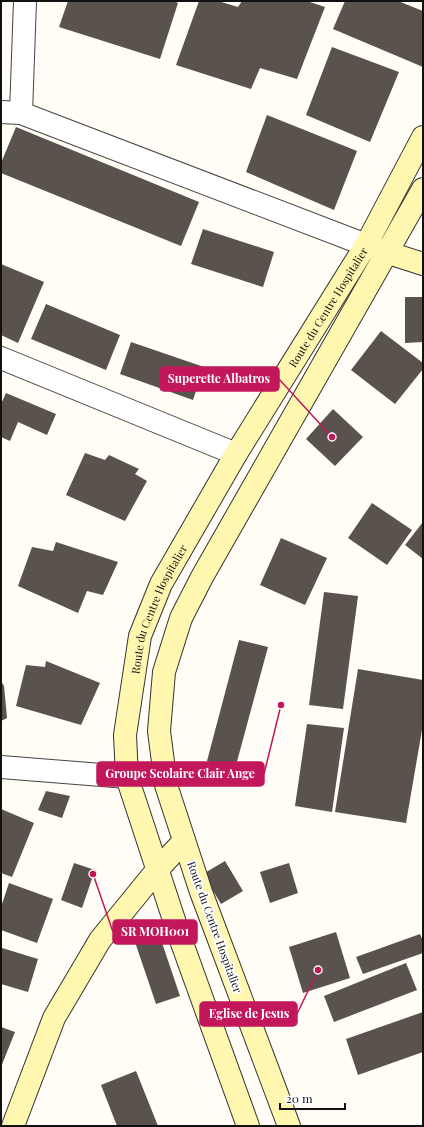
<svg xmlns="http://www.w3.org/2000/svg" width="424" height="1127" font-family="'Playfair Display',serif">
  <rect width="100%" height="100%" fill="#fffdf5"/>
  <g fill="#5a524d">
    <polygon points="68,1 174,1 178,3 160,59 59,27"/>
    <polygon points="199,1 218,1 238,7 242,1 307,1 325,7 297,79 260,68 251,89 176,65"/>
    <polygon points="345,1 398,1 423,11 423,67 333,29"/>
    <polygon points="332,47 399,72 370,142 306,115"/>
    <polygon points="267,115 357,151 334,210 246,172"/>
    <polygon points="16,127 199,202 181,246 1,173 1,163"/>
    <polygon points="203,229 274,252 263,287 191,264"/>
    <polygon points="1,264 44,282 18,343 1,335"/>
    <polygon points="405,297 423,297 423,342 405,343"/>
    <polygon points="46,304 120,335 106,370 31,339"/>
    <polygon points="381,331 423,363 423,369 395,404 351,370"/>
    <polygon points="131,342 204,367 193,400 120,374"/>
    <polygon points="6,393 56,414 47,435 18,422 10,441 1,437 1,404"/>
    <polygon points="333,409 363,437 335,466 306,439"/>
    <polygon points="85,453 105,460 109,455 139,469 135,474 147,481 125,521 66,495"/>
    <polygon points="372,503 412,530 387,565 348,538"/>
    <polygon points="423,522 423,559 405,545"/>
    <polygon points="281,538 327,558 305,605 260,585"/>
    <polygon points="56,542 118,562 103,595 87,591 78,613 18,586 32,547 53,551"/>
    <polygon points="324,592 358,596 343,709 309,705"/>
    <polygon points="239,640 268,647 235,769 207,761"/>
    <polygon points="46,661 100,683 81,725 16,706 26,665 45,667"/>
    <polygon points="358,669 423,680 423,724 406,823 335,812"/>
    <polygon points="1,681 4,686 7,718 1,721"/>
    <polygon points="307,724 344,728 332,812 295,806"/>
    <polygon points="46,791 70,796 62,818 38,810"/>
    <polygon points="1,809 34,823 12,877 1,873"/>
    <polygon points="225,861 243,891 221,904 203,874"/>
    <polygon points="74,863 95,870 82,908 61,900"/>
    <polygon points="289,863 298,893 270,903 260,872"/>
    <polygon points="9,883 53,899 37,943 1,930 1,907"/>
    <polygon points="336,932 350,978 303,993 289,947"/>
    <polygon points="159,934 180,996 156,1004 135,942"/>
    <polygon points="420,934 423,941 423,953 363,974 356,957"/>
    <polygon points="2,948 38,959 28,992 1,984"/>
    <polygon points="406,963 417,990 334,1022 324,996"/>
    <polygon points="423,1012 423,1052 358,1075 346,1039"/>
    <polygon points="1,1027 15,1032 1,1067"/>
    <polygon points="136,1071 158,1126 117,1126 101,1085"/>
  </g>
  <g fill="none" stroke-linecap="round" stroke-linejoin="round">
    <defs>
      <g id="street">
        <polyline points="1,112 21,113 366,245"/>
        <polyline points="21,113 25,1"/>
        <polyline points="1,358 236,454"/>
        <polyline points="1,767 127,777"/>
      </g>
      <g id="secondary">
        <polyline points="373,248 423,264"/>
        <polyline points="13,1126 54,1018 100,940 157,870 184,841"/>
        <path id="s1" d="M248,1126L178,932L127,777L125,735L140,636L161,584L236,454L366,245L423,137"/>
        <polyline points="289,1126 201,892 166,785 159,731 164,672 181,618 202,577 423,189"/>
      </g>
    </defs>
    <use href="#street" stroke="#444" stroke-width="24"/>
    <use href="#secondary" stroke="#333" stroke-width="24"/>
    <use href="#street" stroke="#fff" stroke-width="22"/>
    <use href="#secondary" stroke="#fff6b0" stroke-width="22"/>
  </g>
  <g text-anchor="middle" dominant-baseline="central" stroke-width="4" stroke-linejoin="round" paint-order="stroke">
    <g font-size="11" fill="#111" stroke="#fff">
      <text stroke="none"><textPath href="#s1" startOffset="891">Route du Centre Hospitalier</textPath></text>
      <text stroke="none"><textPath href="#s1" startOffset="543">Route du Centre Hospitalier</textPath></text>
      <text transform="translate(215 927) rotate(70)">Route du Centre Hospitalier</text>
    </g>
  </g>
  <path fill="none" stroke="#c2185b" stroke-width="1.5" d="M332 437L279 379M281 705L264 774M93 874L113 932M318 970L297 1014"/>
  <g fill="#c2185b" stroke="#fff" stroke-width="1.5">
    <circle cx="332" cy="437" r="4"/>
    <circle cx="281" cy="705" r="4"/>
    <circle cx="93" cy="874" r="4"/>
    <circle cx="318" cy="970" r="4"/>
  </g>
  <g fill="#c2185b" stroke="#c2185b" stroke-width="1.5">
    <rect x="160" y="367" width="119" height="24" rx="4"/>
    <rect x="97" y="762" width="167" height="24" rx="4"/>
    <rect x="113" y="920" width="84" height="24" rx="4"/>
    <rect x="200" y="1002" width="97" height="24" rx="4"/>
  </g>
  <g font-size="12" text-anchor="middle" font-weight="bold" fill="#fff">
    <text x="219" y="383">Superette Albatros</text>
    <text x="180" y="778">Groupe Scolaire Clair Ange</text>
    <text x="155" y="936">SR MOH001</text>
    <text x="249" y="1018">Eglise de Jesus</text>
  </g>
  <rect width="424" height="1127" fill="none" stroke="#111111" stroke-width="4"/>
  <path d="M280 1103v6h65v-6" fill="none" stroke="#111111" stroke-width="2"/>
  <text x="286" y="1103" font-size="12" fill="#111111" stroke="#ffffff" stroke-width="3" paint-order="stroke">20 m</text>
</svg>
